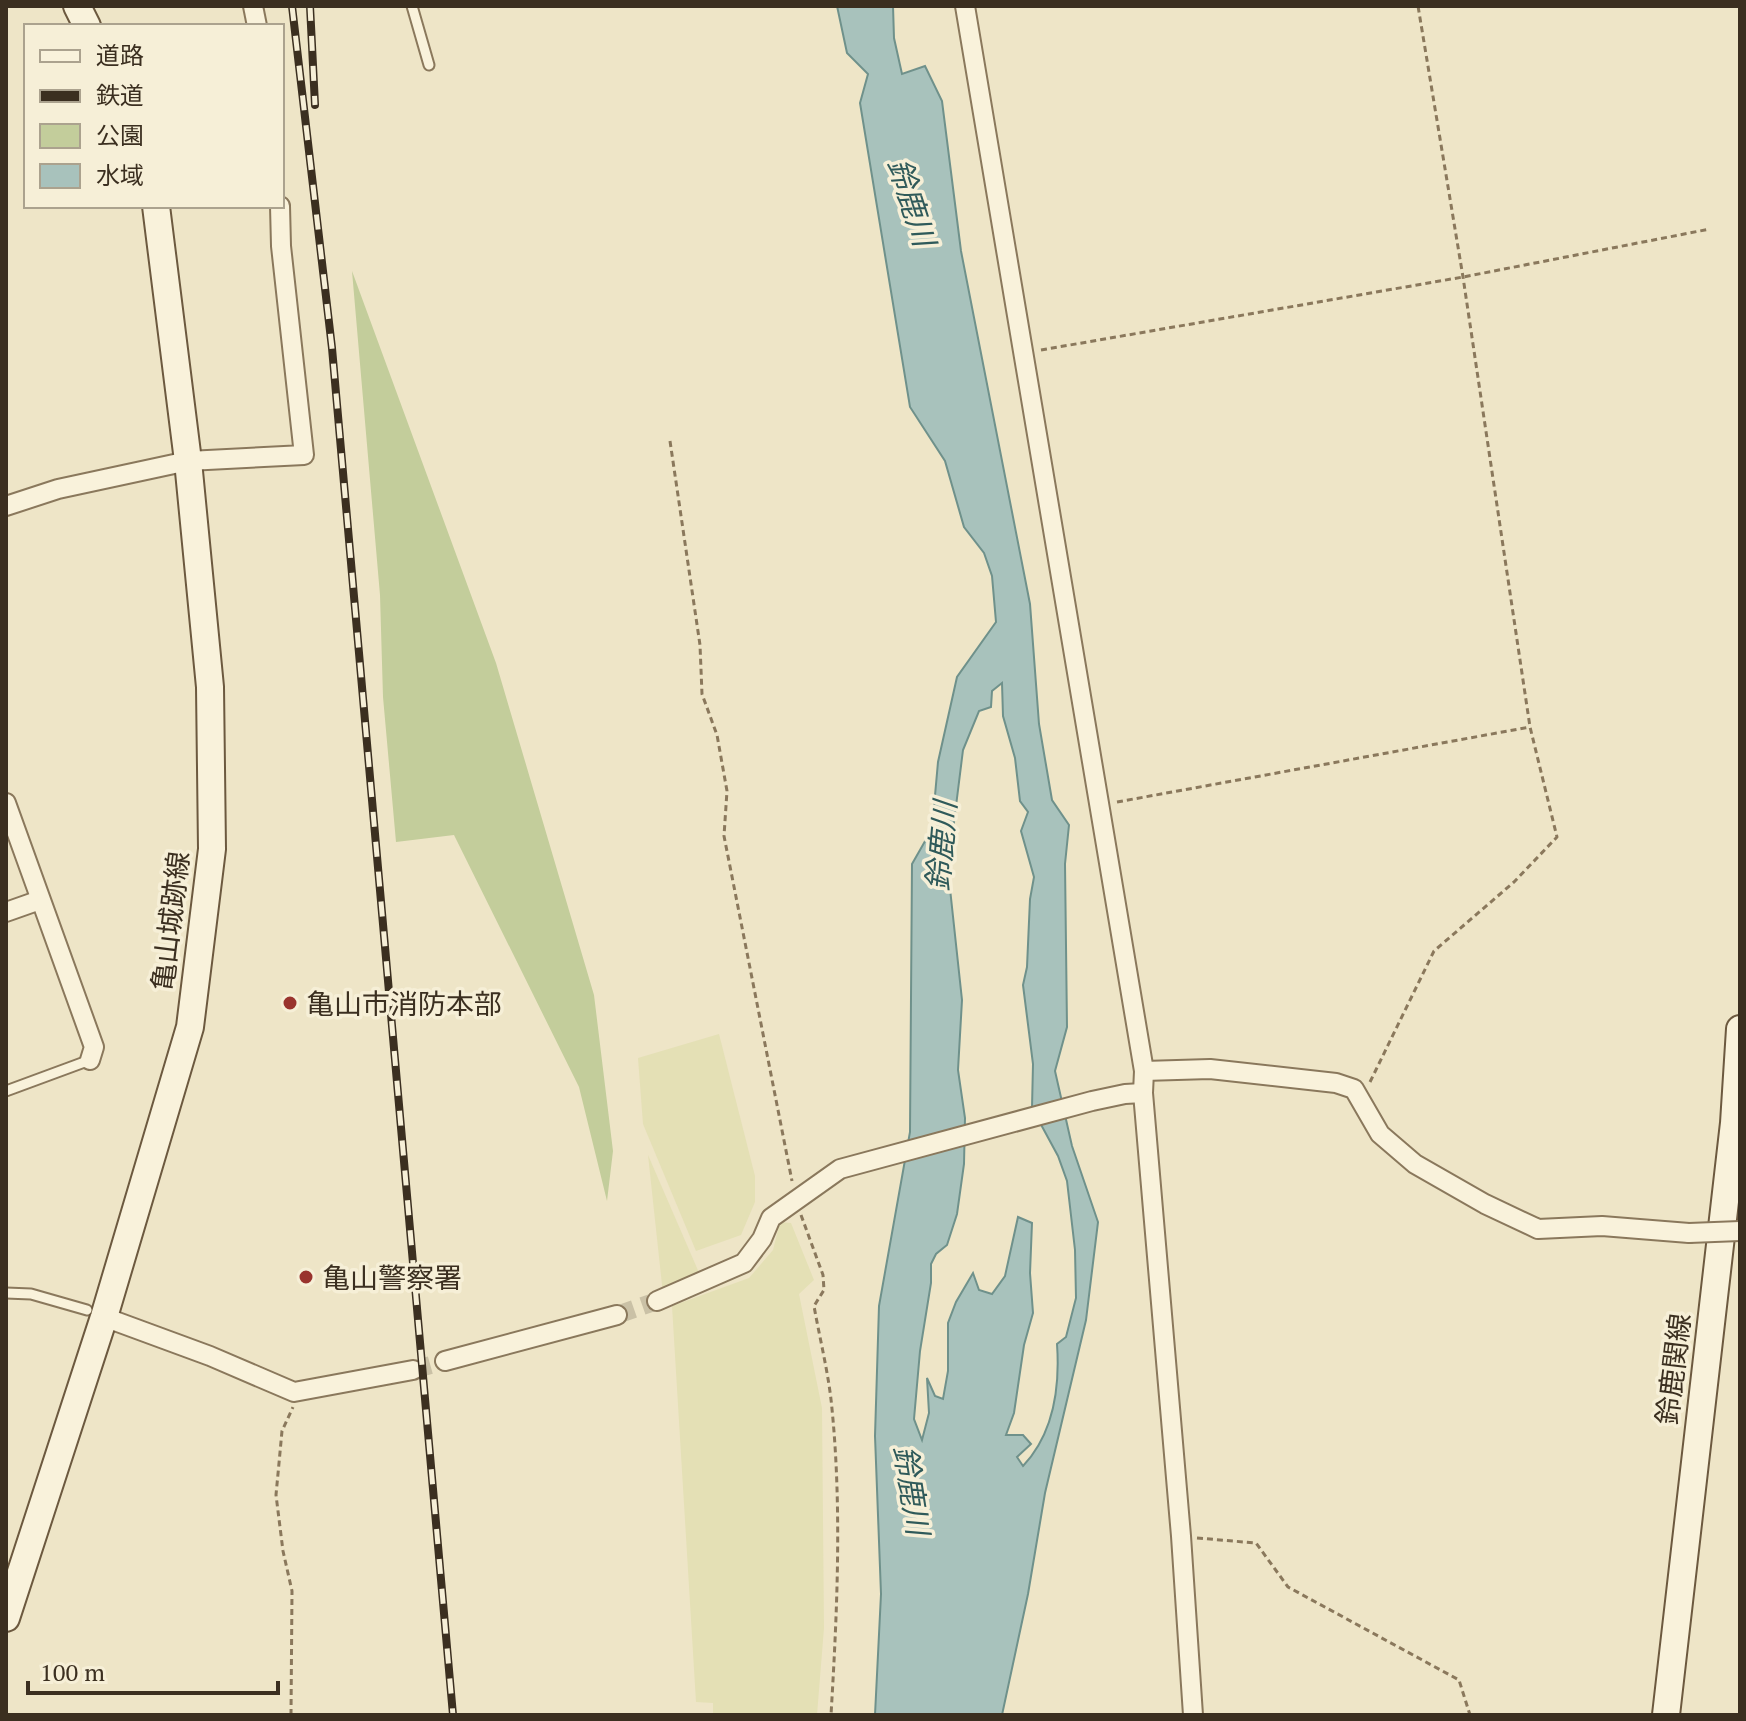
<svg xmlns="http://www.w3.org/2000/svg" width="1746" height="1721" font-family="'PT Serif','Noto Sans JP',serif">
  <rect width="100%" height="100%" fill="#eee5c7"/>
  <g fill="#e4e0b5">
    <polygon points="719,1034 755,1176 755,1202 741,1235 696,1251 643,1124 638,1058"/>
    <polygon points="648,1155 700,1275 663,1294"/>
    <polygon points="780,1222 791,1223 814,1280 799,1294 822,1408 824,1628 817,1715 713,1715 713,1703 696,1702 672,1306 749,1278 773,1250"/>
  </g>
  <polygon fill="#c3cd9b" points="352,271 496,663 594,995 613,1151 607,1201 579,1087 454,835 396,842 383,697 380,595"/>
  <path fill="#a8c2bc" stroke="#6f918b" stroke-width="2" fill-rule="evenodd" d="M837,6H893L894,38L902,74L925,66L942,101L961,251L1030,604L1039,724L1052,800L1069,825L1065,864L1067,1027L1055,1071L1072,1146L1098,1222L1086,1320L1045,1493L1028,1594L1002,1715H875L881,1594L875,1436L879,1306L910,1132L912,864L932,829L938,762L957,677L996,622L992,576L984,553L964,527L945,461L910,407L860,103L868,74L847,53ZM1002,683L1003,716L1015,758L1020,801L1028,812L1021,831L1034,877L1030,899L1027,967L1023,985L1033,1064L1032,1108L1058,1156L1067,1181L1075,1250L1076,1298L1066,1337L1057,1344C1060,1387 1054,1433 1023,1466L1017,1457L1031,1444L1023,1435H1006L1014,1413L1024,1345L1033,1313L1030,1273L1032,1223L1018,1217L1005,1276L992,1294L979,1290L973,1273L956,1302L948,1323V1371L943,1399L935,1396L927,1378L929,1413L922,1440L914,1419L920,1351L931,1283V1264L936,1254L947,1245L957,1214L964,1164L965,1118L958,1070L962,1000L948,870L963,750L979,711L991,707L992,691Z"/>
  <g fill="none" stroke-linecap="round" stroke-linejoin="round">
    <g stroke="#cac1a6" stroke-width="18" stroke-dasharray="18 9" stroke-linecap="butt">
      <polyline points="617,1315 657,1301"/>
      <polyline points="413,1370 445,1361"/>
    </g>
    <defs>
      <g id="lane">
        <polyline points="412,6 429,65"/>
        <polyline points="6,1091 90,1060"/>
        <polyline points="6,1293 31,1294 87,1310"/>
      </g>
      <g id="street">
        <polyline points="253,6 257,26"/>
        <polyline points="965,6 1144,1071 1143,1093 1181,1536 1193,1715"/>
        <polyline points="6,506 58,489 188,461 304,455 281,246 280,206"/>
        <polyline points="6,803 94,1047 90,1060"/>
        <polyline points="6,912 40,900"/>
        <polyline points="1144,1071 1210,1069 1336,1083 1354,1089 1380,1134 1415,1164 1485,1204 1538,1229 1602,1226 1689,1233"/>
        <polyline points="657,1301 744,1263 762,1239 771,1218 840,1169 1092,1101 1125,1094 1143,1093"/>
        <polyline points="104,1317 210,1356 294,1392 413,1370"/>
        <polyline points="445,1361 617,1315"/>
      </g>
      <g id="secondary">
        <polyline points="77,6 87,26"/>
        <polyline points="6,1618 104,1317 190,1027 212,849 210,687 188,461 156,206"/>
        <polyline points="1666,1715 1734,1123 1740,1029"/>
      </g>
    </defs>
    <use href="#lane" stroke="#8a785c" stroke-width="13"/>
    <use href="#street" stroke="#8a785c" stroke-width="22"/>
    <use href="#secondary" stroke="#6c593f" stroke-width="30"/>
    <g stroke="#8a785c" stroke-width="3" stroke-dasharray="6 4" stroke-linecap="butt">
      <polyline points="1041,350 1463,277 1710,229"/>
      <polyline points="670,441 700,645 702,694 717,735 727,791 724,836 792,1181"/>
      <polyline points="1117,802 1530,727"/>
      <polyline points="1370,1082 1434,951 1514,882 1557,837 1530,727 1463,277 1418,6"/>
      <path d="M801,1215L823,1275L824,1290L814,1306C820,1340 829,1375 832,1409C842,1510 837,1614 831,1715"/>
      <polyline points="1197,1538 1256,1543 1288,1587 1459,1680 1470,1715"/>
      <polyline points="291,1715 292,1591 283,1551 276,1495 282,1431 293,1407"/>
    </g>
    <use href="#lane" stroke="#f9f2db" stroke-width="9"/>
    <use href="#street" stroke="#f9f2db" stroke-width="18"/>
    <use href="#secondary" stroke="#f9f2db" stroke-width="26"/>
    <defs>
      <g id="rail">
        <polyline points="292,6 332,348 453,1715"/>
        <polyline points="310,6 315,105"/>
      </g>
    </defs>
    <use href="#rail" stroke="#3b2f20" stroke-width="8"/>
    <use href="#rail" stroke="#f6efd7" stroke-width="5" stroke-dasharray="15" stroke-linecap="butt"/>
    <defs>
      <polyline id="street-bridge" points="1689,1233 1740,1231"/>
    </defs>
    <use href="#street-bridge" stroke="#8a785c" stroke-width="22" stroke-linecap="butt"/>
    <use href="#street-bridge" stroke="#f9f2db" stroke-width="18"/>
  </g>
  <g fill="#99332d" stroke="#f6efd7" stroke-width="3">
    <circle cx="290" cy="1003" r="8"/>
    <circle cx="306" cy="1277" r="8"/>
  </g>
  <g text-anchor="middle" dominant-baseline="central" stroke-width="7" stroke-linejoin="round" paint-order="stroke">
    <g font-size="28" fill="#3b2f20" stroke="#f6efd7">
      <text transform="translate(170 921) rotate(-83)">亀山城跡線</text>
      <text transform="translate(1673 1369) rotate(-83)">鈴鹿関線</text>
    </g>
    <g font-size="28" fill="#3b2f20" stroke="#f6efd7" text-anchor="start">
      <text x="306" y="1003">亀山市消防本部</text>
      <text x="322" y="1277">亀山警察署</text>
    </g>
    <g font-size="30" font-style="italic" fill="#2f5a5a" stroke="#f6efd7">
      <text transform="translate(912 202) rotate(72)">鈴鹿川</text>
      <text transform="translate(941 846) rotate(-85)">鈴鹿川</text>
      <text transform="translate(912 1490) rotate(81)">鈴鹿川</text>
    </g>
  </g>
  <rect width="1746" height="1721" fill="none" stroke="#3b2f20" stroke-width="16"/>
  <rect x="24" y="24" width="260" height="184" fill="#f6efd7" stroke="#aba28e" stroke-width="2"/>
  <rect x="40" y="50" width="40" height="12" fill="#f9f2db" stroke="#aba28e" stroke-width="2"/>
  <text x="96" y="64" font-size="24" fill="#3b2f20">道路</text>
  <rect x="40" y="90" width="40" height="12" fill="#3b2f20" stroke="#aba28e" stroke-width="2"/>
  <text x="96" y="104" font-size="24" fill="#3b2f20">鉄道</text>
  <rect x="40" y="124" width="40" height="24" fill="#c3cd9b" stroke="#aba28e" stroke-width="2"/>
  <text x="96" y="144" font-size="24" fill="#3b2f20">公園</text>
  <rect x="40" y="164" width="40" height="24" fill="#a8c2bc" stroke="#aba28e" stroke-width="2"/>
  <text x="96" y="184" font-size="24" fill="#3b2f20">水域</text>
  <path d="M28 1681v12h250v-12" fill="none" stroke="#3b2f20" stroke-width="4"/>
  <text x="40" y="1681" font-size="24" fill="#3b2f20" stroke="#f6efd7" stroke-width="6" paint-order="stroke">100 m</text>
</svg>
